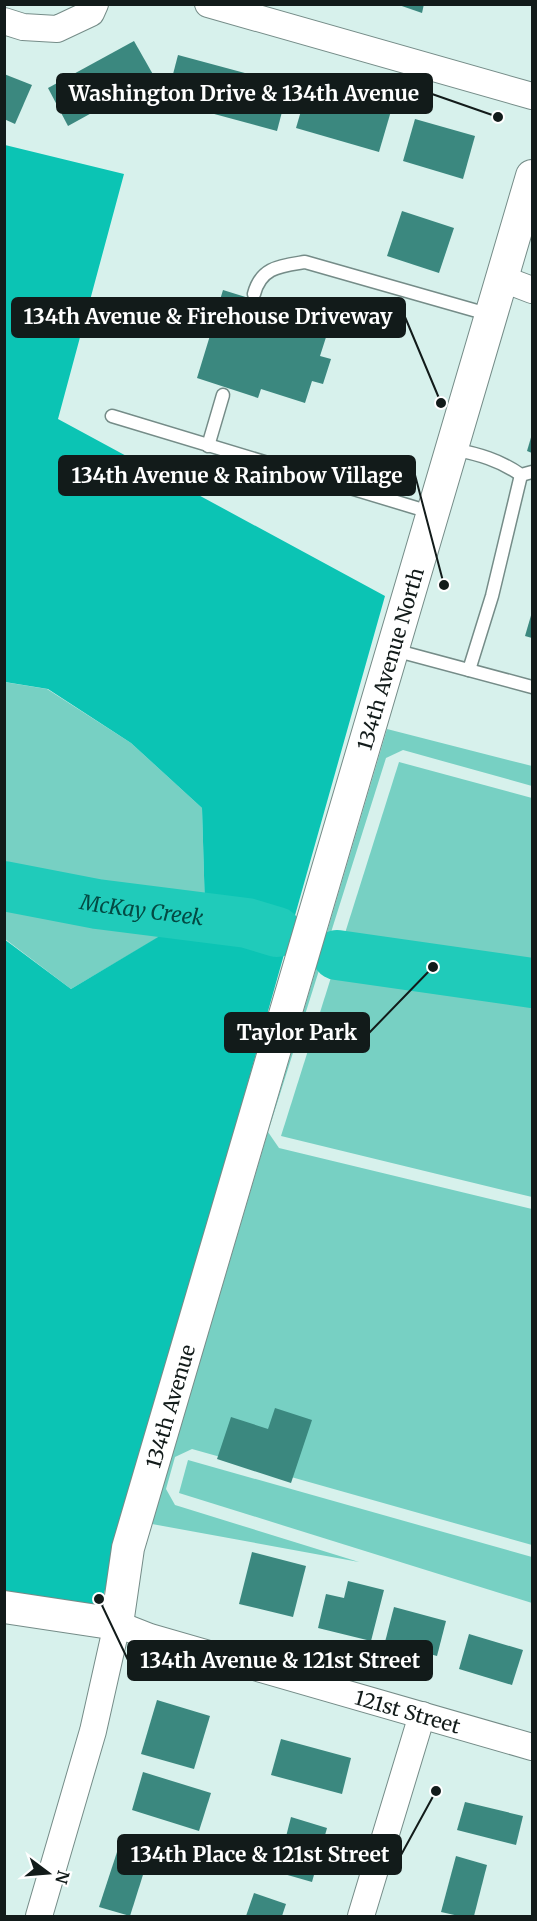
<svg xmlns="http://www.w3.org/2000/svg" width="537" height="1921" font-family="Merriweather,serif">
  <rect width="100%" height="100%" fill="#d7f1ec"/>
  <g fill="#77d0c3">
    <polygon points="4,682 47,689 131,743 202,808 205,910 71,989 5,939"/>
    <polygon points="387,729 532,766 532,786 403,750 386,758 268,1132 279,1148 532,1209 532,1545 192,1449 175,1457 166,1489 175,1505 359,1562 152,1524"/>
    <polygon points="399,762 532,798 532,1197 281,1136"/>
    <polygon points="188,1460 532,1557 532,1603 179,1493"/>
  </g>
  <polygon fill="#0bc4b4" points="5,145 124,174 58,419 385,596 212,1210 113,1544 107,1583 100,1607 5,1592 4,939 71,989 205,909 202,808 131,743 48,689 5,682"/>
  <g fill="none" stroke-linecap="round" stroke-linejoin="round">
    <g stroke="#20cbba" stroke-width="50">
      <path id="s1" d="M4,886L97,904L247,923L277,932"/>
      <polyline points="337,955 532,983"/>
    </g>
  </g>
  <g fill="#3b887f">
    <polygon points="396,4 424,4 422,13"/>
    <polygon points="134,41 155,78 68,126 48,88"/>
    <polygon points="178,55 289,85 277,131 166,101"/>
    <polygon points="4,74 32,85 15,124 4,119"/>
    <polygon points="308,87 391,111 379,152 296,128"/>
    <polygon points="415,119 475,136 463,179 403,161"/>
    <polygon points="402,211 454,228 439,273 387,256"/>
    <polygon points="223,290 275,306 273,314 328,331 320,356 331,359 323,384 312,381 305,403 261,389 258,398 197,378 212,329 200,325 205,309 216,313"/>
    <polygon points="532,434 532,453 527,451"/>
    <polygon points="532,612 532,638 525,636"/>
    <polygon points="275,1408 312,1420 291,1483 217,1459 231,1417 268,1429"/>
    <polygon points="252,1552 306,1566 293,1617 239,1604"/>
    <polygon points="348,1581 384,1590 371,1641 318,1628 326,1594 344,1598"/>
    <polygon points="394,1607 446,1621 437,1656 385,1642"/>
    <polygon points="469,1634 523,1650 512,1685 459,1669"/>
    <polygon points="157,1700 210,1716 194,1769 141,1754"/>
    <polygon points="281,1739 351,1758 342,1794 271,1775"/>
    <polygon points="143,1772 211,1793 199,1831 132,1810"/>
    <polygon points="465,1802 523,1816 516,1845 457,1830"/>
    <polygon points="291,1817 327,1828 312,1882 277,1872"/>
    <polygon points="118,1849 148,1859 130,1916 99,1907"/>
    <polygon points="456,1856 487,1865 474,1916 459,1916 441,1912"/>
    <polygon points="254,1893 286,1904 282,1916 246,1916"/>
  </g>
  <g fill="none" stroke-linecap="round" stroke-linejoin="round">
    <defs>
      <g id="service">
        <path d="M254,294C261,267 280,266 305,262L491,315"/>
        <polyline points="112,416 433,513"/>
        <polyline points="208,446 223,395"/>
        <path d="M453,449C478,454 500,460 521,475L532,472"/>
        <polyline points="394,650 532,687"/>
        <polyline points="469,670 492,596 521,475"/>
      </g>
      <g id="minor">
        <polyline points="208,4 532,96"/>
        <polyline points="4,21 23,27 57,29 91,13 95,4"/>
        <polyline points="503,279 532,290"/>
        <path id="s2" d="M39,1916L93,1731L117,1624L150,1637L532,1747"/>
        <polyline points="361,1916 422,1715"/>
      </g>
      <g id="tertiary">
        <path id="s3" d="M4,1607L117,1624L128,1548L532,176"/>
      </g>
    </defs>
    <use href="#service" stroke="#758c88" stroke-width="15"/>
    <use href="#minor" stroke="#758c88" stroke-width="28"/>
    <use href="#tertiary" stroke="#758c88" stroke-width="34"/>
    <use href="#service" stroke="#fff" stroke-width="12"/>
    <use href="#minor" stroke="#fff" stroke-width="26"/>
    <use href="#tertiary" stroke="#fff" stroke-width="32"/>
  </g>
  <g text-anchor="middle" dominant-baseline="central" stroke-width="5" stroke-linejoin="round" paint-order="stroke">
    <g font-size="20" fill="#121b1a" stroke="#fff">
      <text stroke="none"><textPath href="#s3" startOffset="1118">134th Avenue North</textPath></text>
      <text stroke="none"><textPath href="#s3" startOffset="339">134th Avenue</textPath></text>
      <text stroke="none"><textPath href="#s2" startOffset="606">121st Street</textPath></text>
    </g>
    <g font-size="21" font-style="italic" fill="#034a43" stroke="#fff">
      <text stroke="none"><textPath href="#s1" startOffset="140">McKay Creek</textPath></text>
    </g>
  </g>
  <path fill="none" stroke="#121b1a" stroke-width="2" d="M498 117L432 94M441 403L405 317M444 585L415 475M433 967L369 1033M99 1599L128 1660M436 1791L401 1855"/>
  <g fill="#121b1a" stroke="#fff" stroke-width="2">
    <circle cx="498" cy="117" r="6"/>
    <circle cx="441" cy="403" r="6"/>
    <circle cx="444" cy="585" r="6"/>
    <circle cx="433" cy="967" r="6"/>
    <circle cx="99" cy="1599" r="6"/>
    <circle cx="436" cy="1791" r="6"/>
  </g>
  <g fill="#121b1a" stroke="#121b1a" stroke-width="2">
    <rect x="57" y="74" width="375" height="39" rx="6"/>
    <rect x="12" y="298" width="393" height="39" rx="6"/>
    <rect x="59" y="456" width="356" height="39" rx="6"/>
    <rect x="225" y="1013" width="144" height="39" rx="6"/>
    <rect x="128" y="1641" width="304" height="39" rx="6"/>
    <rect x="118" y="1835" width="283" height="39" rx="6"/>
  </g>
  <g font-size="21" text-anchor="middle" font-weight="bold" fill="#fff">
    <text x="244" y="101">Washington Drive &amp; 134th Avenue</text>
    <text x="208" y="324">134th Avenue &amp; Firehouse Driveway</text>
    <text x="237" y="483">134th Avenue &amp; Rainbow Village</text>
    <text x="297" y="1040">Taylor Park</text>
    <text x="280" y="1668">134th Avenue &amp; 121st Street</text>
    <text x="260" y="1862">134th Place &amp; 121st Street</text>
  </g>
  <rect width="537" height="1921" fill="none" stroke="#121b1a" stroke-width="12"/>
  <g transform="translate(48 1873) rotate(106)" stroke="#ffffff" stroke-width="4.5" paint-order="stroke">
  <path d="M0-4.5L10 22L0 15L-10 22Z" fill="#121b1a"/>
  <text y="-9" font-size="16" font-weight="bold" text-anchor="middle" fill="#121b1a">N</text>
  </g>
</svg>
